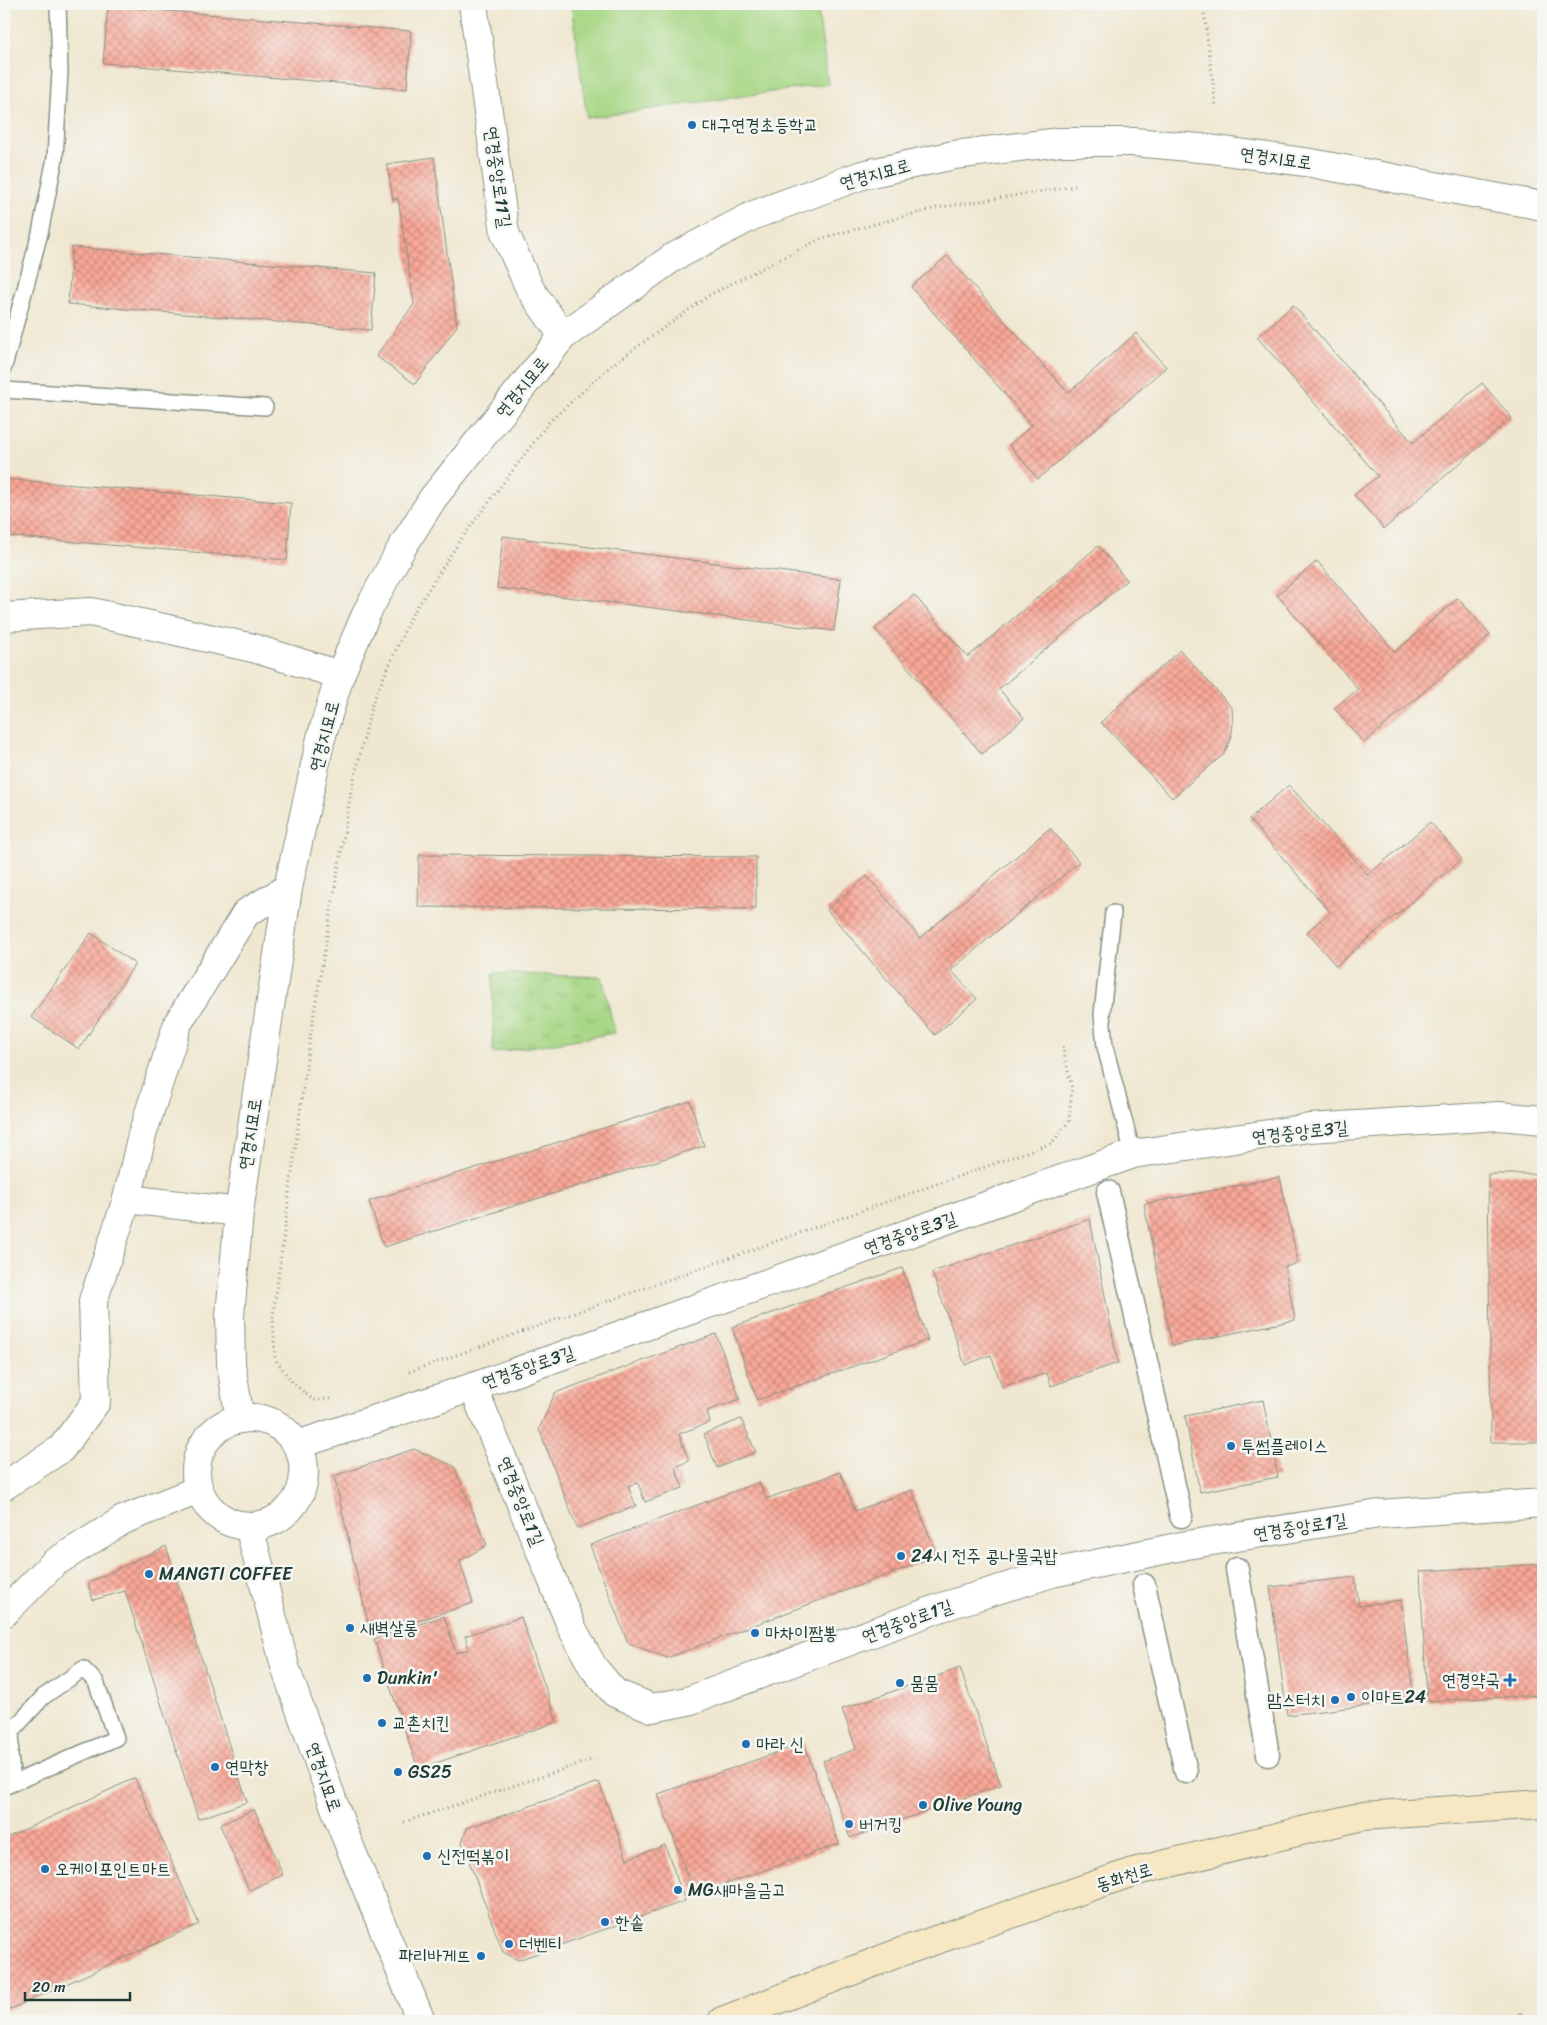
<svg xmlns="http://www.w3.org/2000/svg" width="1547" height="2025" font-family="Sriracha,'Poor Story',sans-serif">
  <defs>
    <pattern id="park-tufts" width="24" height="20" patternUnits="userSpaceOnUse" patternTransform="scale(1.25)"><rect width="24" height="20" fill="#a7d785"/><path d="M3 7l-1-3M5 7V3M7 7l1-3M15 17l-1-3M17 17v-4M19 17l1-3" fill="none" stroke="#8fb973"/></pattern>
    <pattern id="building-cross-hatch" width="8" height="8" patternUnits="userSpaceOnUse" patternTransform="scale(1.25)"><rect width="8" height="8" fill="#faa898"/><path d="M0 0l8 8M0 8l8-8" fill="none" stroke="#ca8a7d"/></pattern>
  </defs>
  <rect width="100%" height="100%" fill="#f6f6f2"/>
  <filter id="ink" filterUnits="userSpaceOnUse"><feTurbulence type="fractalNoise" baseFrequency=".02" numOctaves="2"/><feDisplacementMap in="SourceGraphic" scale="10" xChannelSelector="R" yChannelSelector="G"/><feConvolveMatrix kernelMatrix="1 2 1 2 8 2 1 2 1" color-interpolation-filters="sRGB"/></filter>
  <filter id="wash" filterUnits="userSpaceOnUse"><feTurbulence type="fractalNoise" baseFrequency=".0096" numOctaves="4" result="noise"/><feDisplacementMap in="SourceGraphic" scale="20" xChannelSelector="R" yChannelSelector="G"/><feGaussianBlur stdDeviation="1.12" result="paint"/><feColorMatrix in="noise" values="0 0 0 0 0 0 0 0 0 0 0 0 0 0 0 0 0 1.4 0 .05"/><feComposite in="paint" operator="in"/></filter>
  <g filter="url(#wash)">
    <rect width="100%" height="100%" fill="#efe7d0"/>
    <polygon fill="#a7d785" stroke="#638a5c" points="571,4 817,4 828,84 587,118"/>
    <polygon fill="url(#park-tufts)" stroke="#638a5c" points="493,973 602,977 615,1033 493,1053"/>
    <g id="blocks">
      <g fill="url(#building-cross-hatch)">
        <polygon points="108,6 411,31 407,89 103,63"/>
        <polygon points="434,157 457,326 415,384 376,356 414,304 398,198 393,200 387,164"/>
        <polygon points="72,247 376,273 371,330 68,304"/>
        <polygon points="947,256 1068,393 1136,333 1166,367 1038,479 1009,445 1032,425 911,287"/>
        <polygon points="1293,305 1413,443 1482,383 1512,418 1384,529 1354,495 1378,476 1257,337"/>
        <polygon points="4,479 291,503 287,560 4,536"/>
        <polygon points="503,536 841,579 834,631 497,588"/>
        <polygon points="1098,546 1127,580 999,689 1024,718 982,754 875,629 914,595 968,657"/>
        <polygon points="1317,561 1395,652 1458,598 1490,635 1364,743 1334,708 1358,689 1277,595"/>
        <polygon points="1180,650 1232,708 1233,724 1231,739 1224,754 1172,798 1101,722"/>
        <polygon points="1289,785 1368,875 1430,822 1462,859 1336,966 1307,932 1330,912 1249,819"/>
        <polygon points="1050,828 1079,862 951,970 977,999 935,1035 827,910 867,876 920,938"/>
        <polygon points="419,855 756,857 756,909 418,907"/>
        <polygon points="91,933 135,964 79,1049 31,1017"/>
        <polygon points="690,1101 704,1146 384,1247 369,1201"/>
        <polygon points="1488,1174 1543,1174 1543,1442 1491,1442"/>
        <polygon points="1280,1177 1298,1263 1285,1267 1295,1320 1172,1346 1144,1204"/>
        <polygon points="1090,1219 1118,1363 1051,1386 1047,1373 1002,1387 991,1355 965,1365 932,1272"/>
        <polygon points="902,1268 928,1340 757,1400 732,1327"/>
        <polygon points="716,1334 740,1399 707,1411 710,1422 679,1434 689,1461 675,1467 683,1488 645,1502 638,1483 628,1486 636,1506 577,1528 539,1429 555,1393"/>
        <polygon points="1263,1400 1278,1477 1200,1492 1185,1416"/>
        <polygon points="741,1419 756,1452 717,1468 704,1434"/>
        <polygon points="414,1449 454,1466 487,1545 460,1561 473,1603 371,1636 334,1476"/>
        <polygon points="840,1472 855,1511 912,1490 937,1556 667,1658 628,1643 590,1545 759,1482 766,1499"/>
        <polygon points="166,1546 247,1802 198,1819 125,1591 93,1600 88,1583"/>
        <polygon points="1543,1564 1543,1695 1427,1701 1420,1571"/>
        <polygon points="1355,1577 1359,1606 1401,1600 1414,1700 1287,1715 1270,1587"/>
        <polygon points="444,1616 456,1653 469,1649 465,1636 521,1617 557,1722 418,1769 374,1639"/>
        <polygon points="960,1668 1001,1785 850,1838 823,1761 856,1749 842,1709"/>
        <polygon points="804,1743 839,1844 694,1895 658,1794"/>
        <polygon points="135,1778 199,1924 4,2012 4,1839"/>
        <polygon points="599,1782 627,1859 665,1845 685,1901 518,1960 503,1952 462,1842 467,1828"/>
        <polygon points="254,1809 283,1875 249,1890 220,1825"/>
        <polygon points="1520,2012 1530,2021 1512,2021"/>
      </g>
    </g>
  </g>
  <g filter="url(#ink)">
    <use href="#blocks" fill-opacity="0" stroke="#879282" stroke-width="1"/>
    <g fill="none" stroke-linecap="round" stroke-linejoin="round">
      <defs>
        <g id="service">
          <polyline points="4,367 40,233 55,158 60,72 58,4"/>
          <polyline points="4,390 265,407"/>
          <polyline points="1113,913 1102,1014 1105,1047 1133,1154"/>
          <polyline points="4,1787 116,1738 96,1682 83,1669 43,1697 12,1731 10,1754 13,1783"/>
        </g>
        <g id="pedestrian">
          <polyline points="1108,1192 1181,1516"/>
          <polyline points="1237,1569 1268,1755"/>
          <polyline points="1144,1585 1186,1772"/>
        </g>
        <g id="minor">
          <polyline points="473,4 505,233 530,289 563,336"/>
          <polyline points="4,617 91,612 253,648 340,675"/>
          <polyline points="127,1199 239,1212"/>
          <polyline points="473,1387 572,1628 593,1667 615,1693 652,1708 688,1701 942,1607 1052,1573 1187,1545 1379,1514 1543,1503"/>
          <polyline points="297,1445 473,1387 1133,1154 1309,1128 1499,1116 1543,1120"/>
          <polyline points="4,1486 61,1449 96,1402 93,1301 127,1199 142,1135 178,1023 246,913 288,888"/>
          <polyline points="4,1613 54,1563 123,1520 198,1490"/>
        </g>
        <g id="tertiary">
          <circle cx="250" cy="1472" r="54"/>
          <polyline points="240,1419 231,1364 230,1316 239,1212 288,888 321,738 340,675 367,612 401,549 433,498 563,336 672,258 754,215 862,175 954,155 1060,142 1134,142 1210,149 1311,163 1543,206"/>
          <polyline points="249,1526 286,1670 343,1830 421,2021"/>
        </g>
        <polyline id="secondary" points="722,2021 901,1952 1133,1872 1363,1816 1543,1804"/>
      </defs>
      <use href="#service" stroke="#879282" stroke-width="18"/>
      <use href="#pedestrian" stroke="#879282" stroke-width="25"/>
      <use href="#minor" stroke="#879282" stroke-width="30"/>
      <use href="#tertiary" stroke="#879282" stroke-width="30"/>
      <use href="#secondary" stroke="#879282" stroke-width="30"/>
      <g stroke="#879282" stroke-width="3" stroke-dasharray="1 4" stroke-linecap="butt">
        <polyline points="1203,4 1216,107"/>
        <polyline points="409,1372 1052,1143 1069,1121 1072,1088 1062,1045"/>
        <polyline points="330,1399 313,1400 293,1383 275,1359 273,1316 310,1037 351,792 372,704 410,618 459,542 549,422 612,365 711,294 822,238 936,208 1075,186"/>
        <polyline points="404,1822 594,1759"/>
      </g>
      <use href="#service" stroke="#fff" stroke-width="15"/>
      <use href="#pedestrian" stroke="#fff" stroke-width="22"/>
      <use href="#minor" stroke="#fff" stroke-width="28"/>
      <use href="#tertiary" stroke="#fff" stroke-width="28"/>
      <use href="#secondary" stroke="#f7e8c3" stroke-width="28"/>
    </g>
  </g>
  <g fill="#1f6fb2" stroke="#f6f6f2" stroke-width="2">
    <circle cx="692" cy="125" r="5"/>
    <circle cx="1231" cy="1446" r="5"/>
    <circle cx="901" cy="1556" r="5"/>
    <circle cx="149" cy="1574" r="5"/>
    <circle cx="350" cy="1628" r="5"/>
    <circle cx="755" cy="1633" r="5"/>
    <circle cx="367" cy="1678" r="5"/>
    <path d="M1507.5 1672.5h5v5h5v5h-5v5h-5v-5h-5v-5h5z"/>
    <circle cx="900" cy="1683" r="5"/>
    <circle cx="1351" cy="1697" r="5"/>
    <circle cx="1335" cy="1700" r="5"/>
    <circle cx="382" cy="1723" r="5"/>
    <circle cx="746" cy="1744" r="5"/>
    <circle cx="215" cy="1767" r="5"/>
    <circle cx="398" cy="1772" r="5"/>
    <circle cx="923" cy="1805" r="5"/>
    <circle cx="849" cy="1824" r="5"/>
    <circle cx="427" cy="1856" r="5"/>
    <circle cx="45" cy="1869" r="5"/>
    <circle cx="678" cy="1890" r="5"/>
    <circle cx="605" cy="1922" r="5"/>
    <circle cx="509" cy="1944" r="5"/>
    <circle cx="481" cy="1956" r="5"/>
  </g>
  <g text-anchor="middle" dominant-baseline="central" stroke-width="5" stroke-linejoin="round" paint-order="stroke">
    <g font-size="18" fill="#1f3d34" stroke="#f6f6f2" text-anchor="start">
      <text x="702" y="125">대구연경초등학교</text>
      <text x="1241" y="1446">투썸플레이스</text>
      <text x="911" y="1556">24시 전주 콩나물국밥</text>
      <text x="159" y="1574">MANGTI COFFEE</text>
      <text x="360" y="1628">새벽살롱</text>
      <text x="765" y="1633">마차이짬뽕</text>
      <text x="377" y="1678">Dunkin'</text>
      <text x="1500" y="1680" text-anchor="end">연경약국</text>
      <text x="910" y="1683">뭄뭄</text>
      <text x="1361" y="1697">이마트24</text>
      <text x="1325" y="1700" text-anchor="end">맘스터치</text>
      <text x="392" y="1723">교촌치킨</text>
      <text x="756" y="1744">마라 신</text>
      <text x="225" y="1767">연막창</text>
      <text x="408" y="1772">GS25</text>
      <text x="933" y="1805">Olive Young</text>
      <text x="859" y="1824">버거킹</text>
      <text x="437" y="1856">신전떡볶이</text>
      <text x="55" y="1869">오케이포인트마트</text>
      <text x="688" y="1890">MG새마을금고</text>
      <text x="615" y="1922">한솥</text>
      <text x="519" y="1944">더벤티</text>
      <text x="471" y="1956" text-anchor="end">파리바게뜨</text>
    </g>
    <g font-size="18" fill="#1f3d34" stroke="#f6f6f2">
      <text transform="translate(1276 158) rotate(8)">연경지묘로</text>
      <text transform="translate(875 174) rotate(-15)">연경지묘로</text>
      <text transform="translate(498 177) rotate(82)">연경중앙로11길</text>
      <text transform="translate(522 387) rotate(-51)">연경지묘로</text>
      <text transform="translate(324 736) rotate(-75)">연경지묘로</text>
      <text transform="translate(1300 1132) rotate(-6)">연경중앙로3길</text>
      <text transform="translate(250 1134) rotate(-81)">연경지묘로</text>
      <text transform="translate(910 1233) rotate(-19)">연경중앙로3길</text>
      <text transform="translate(528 1367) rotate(-19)">연경중앙로3길</text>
      <text transform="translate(521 1501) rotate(68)">연경중앙로1길</text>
      <text transform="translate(1300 1527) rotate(-9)">연경중앙로1길</text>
      <text transform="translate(907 1621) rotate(-20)">연경중앙로1길</text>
      <text transform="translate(324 1777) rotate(71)">연경지묘로</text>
      <text transform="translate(1124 1877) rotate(-17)">동화천로</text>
    </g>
  </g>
  <rect width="1547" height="2025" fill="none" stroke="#f6f6f2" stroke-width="20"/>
  <path d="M25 1992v8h105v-8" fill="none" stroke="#1f3d34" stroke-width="2.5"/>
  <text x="32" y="1992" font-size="15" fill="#1f3d34" stroke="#f6f6f2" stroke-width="4" paint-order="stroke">20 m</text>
</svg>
